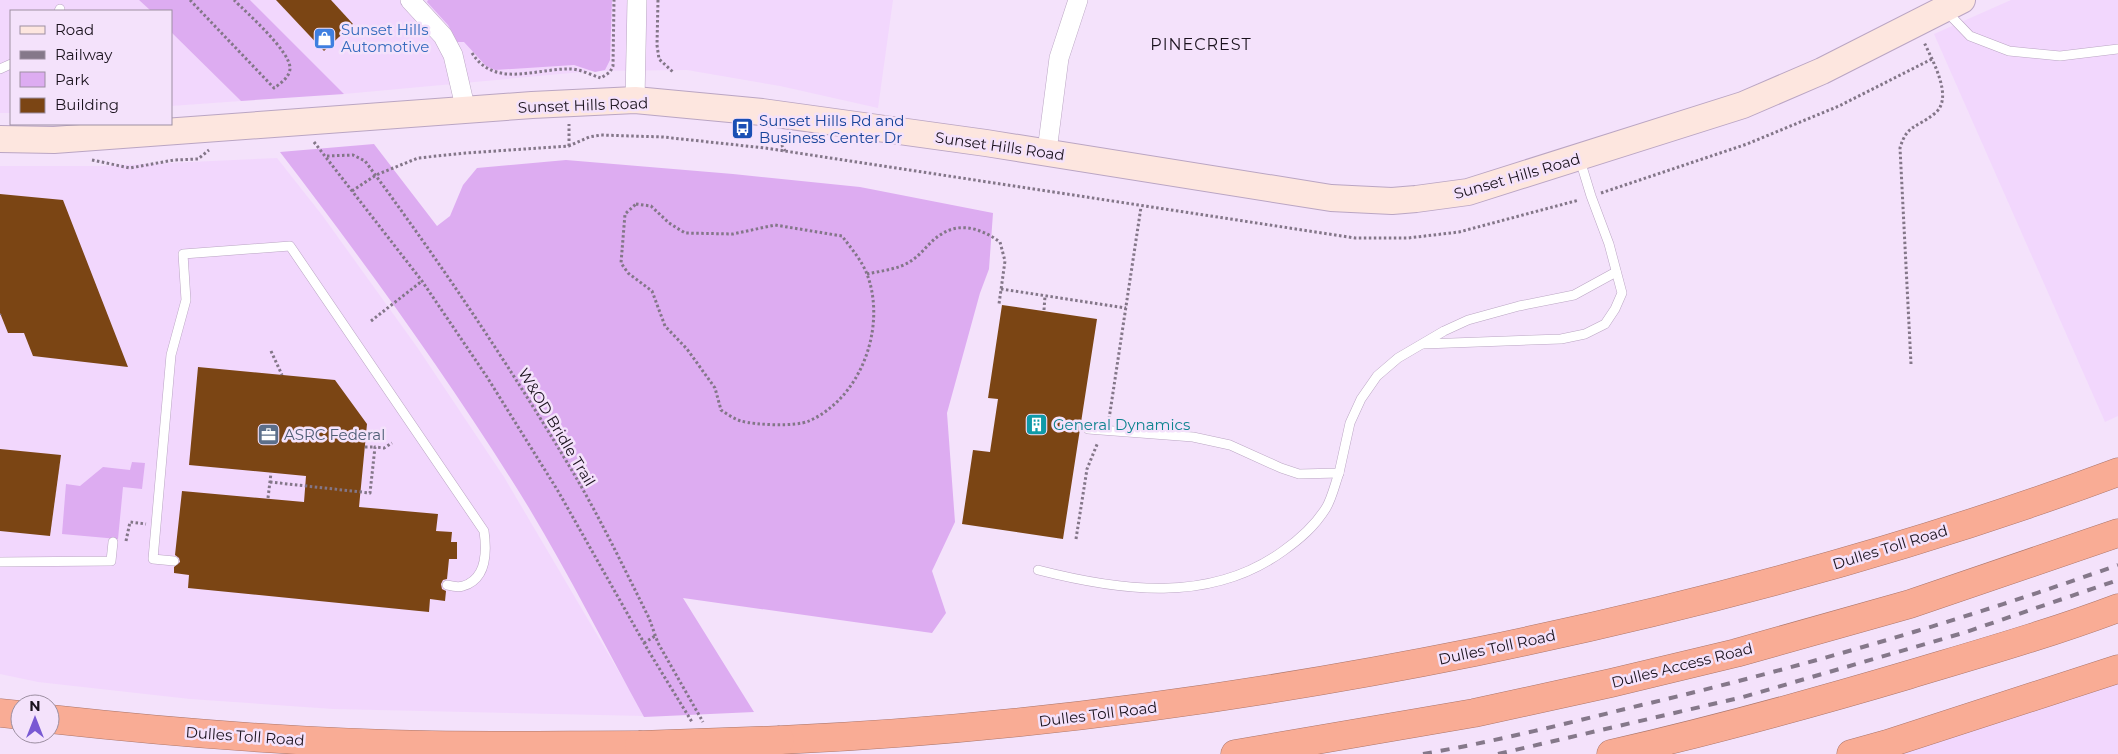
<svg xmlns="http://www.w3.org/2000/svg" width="2118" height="754" font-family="Montserrat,sans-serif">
  <rect width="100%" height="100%" fill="#f4e2fb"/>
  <g fill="#f2d7fd">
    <polygon points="0,0 139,0 151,11 11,11 11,113 0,113"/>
    <polygon points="250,0 893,0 878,108 780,86 687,70 593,71 344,94"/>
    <polygon points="2011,0 2118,0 2118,416 2105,422 1934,34"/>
    <polygon points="171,32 241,101 171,106"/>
    <polygon points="277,158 322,215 417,347 504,477 645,716 333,709 190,699 38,682 0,674 0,166 102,166"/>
    <polygon points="2118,670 2118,754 1847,754"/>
  </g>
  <g fill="#ddacf1">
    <polygon points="139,0 250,0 344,94 241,101 171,32 171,11 151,11"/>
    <polygon points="428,0 612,0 610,60 605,70 595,72 574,65 495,70 486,66 464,42 457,42 448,25 427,2"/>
    <path d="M374,144L437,226L450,216L463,185L477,168L566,160L733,174L860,187L993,213L989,269L980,293L947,413L955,522L932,571L946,613L932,633L683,598L754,712L644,717C606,648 570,576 529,508C453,384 368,267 280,152Z"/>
    <polygon points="132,462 145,463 142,489 123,487 118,539 62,534 66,484 80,486 103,467 130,470"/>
  </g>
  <g fill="#7b4514">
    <polygon points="276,0 331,0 353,24 324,51"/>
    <polygon points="0,194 63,200 128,367 33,356 24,333 8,333 0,313"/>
    <polygon points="1002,305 1097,319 1063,539 962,524 973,450 990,452 998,399 988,398"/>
    <polygon points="198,367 335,380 367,424 359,507 438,514 436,531 452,532 451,542 457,542 457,559 449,559 447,579 443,580 441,584 442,589 446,591 445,601 430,599 429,612 188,588 189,575 174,573 174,567 180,562 179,558 175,555 182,491 304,502 306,476 189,465"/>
    <polygon points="0,449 61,455 50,536 0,531"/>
  </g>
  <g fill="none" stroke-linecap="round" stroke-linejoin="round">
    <defs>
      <g id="lane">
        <polyline points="59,11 60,9"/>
        <polyline points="1946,11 1970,36 2009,51 2060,56 2118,49"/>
        <polyline points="0,69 11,64"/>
        <polyline points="1424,344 1561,339 1585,334 1605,324 1615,309 1622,293 1609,244 1591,196 1580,160"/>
        <polyline points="1088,429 1193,437 1230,445 1281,468 1299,474 1339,473 1350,423 1361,399 1377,376 1398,358 1444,331 1468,320 1519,306 1574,295 1616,272"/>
        <path d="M174,561L153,559L171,355L186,300L183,254L290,246L484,531C487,552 487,579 463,586C458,588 451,586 447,585"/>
        <polyline points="0,562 111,561 113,542"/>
        <path d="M1038,570C1120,591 1210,604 1283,551C1300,539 1314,527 1326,508C1332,498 1335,484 1339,473"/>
      </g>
      <g id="street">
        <polyline points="410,0 443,36 453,55 466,111"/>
        <polyline points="635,100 637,0"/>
        <polyline points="1047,151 1059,58 1078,0"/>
      </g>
      <polyline id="secondary" points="0,139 54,140 532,105 635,100 762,112 986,143 1331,198 1392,201 1416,199 1468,192 1743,105 1822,71 1962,0"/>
      <g id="highway">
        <polyline points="0,713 20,715"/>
        <path d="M50,719C177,733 304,743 431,745C501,746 570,745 639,745"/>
        <path d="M780,740C1014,730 1246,698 1475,652C1693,607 1909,550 2118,472"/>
        <polyline points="1235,754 1474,713 1611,683 1736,653 1910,604 2118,533"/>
        <path d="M1611,754C1711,731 1810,704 1908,675C1978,654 2049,634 2118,608"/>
        <polyline points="1851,754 1887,744 2118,669"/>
      </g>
    </defs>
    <use href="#lane" stroke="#baa5c3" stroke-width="10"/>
    <use href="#street" stroke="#baa5c3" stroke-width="20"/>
    <use href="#secondary" stroke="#baa5c3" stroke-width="28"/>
    <use href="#highway" stroke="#ab766b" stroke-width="29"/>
    <g stroke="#837688" stroke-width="3" stroke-dasharray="2.5 2.5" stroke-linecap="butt">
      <path d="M190,0L274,88C280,84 290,77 290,68C290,51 247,13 234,0"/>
      <polyline points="658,0 657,45 659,59 673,72"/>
      <path d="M472,53C494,88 534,69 568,69C578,68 591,75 601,78L610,72L613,66L614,0"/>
      <polyline points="777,136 785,151"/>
      <polyline points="314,142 422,281 487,377 558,491 648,650 692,722"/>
      <polyline points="569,146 569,124"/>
      <path d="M327,156L353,155L365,161C440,262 510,366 574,474C601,520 625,570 649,618L658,643L703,722"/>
      <polyline points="92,160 130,168 174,160 198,159 209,150"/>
      <polyline points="352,191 376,175 418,158 466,153 569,146 589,137 601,135 663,137 765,148 1355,238 1408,238 1459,232 1579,200"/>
      <polyline points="1601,193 1747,144 1839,106 1932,59"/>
      <path d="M636,204L651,206L669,223L685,233L733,234L775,225L842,236C851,248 862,261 867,274C887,327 861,398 809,421C795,427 756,425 741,421C734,419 727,414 721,410L715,388L687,349L665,326L652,291L628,273L621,263L625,214Z"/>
      <path d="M867,274C881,271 899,269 911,261C922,254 929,242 940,235C960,221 982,229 1000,242L1005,261L999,304"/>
      <polyline points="1001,289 1126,308"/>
      <polyline points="1044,310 1045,296"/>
      <polyline points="0,315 0,314"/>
      <polyline points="371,321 422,281"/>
      <polyline points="271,351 282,375"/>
      <path d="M1911,364L1900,148C1907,124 1917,128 1934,114C1955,99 1932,60 1924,42"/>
      <polyline points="1109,419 1141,207"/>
      <polyline points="365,447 375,447"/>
      <polyline points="270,482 370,493 375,447 384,448 392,443"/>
      <polyline points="268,498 271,473"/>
      <polyline points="1076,539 1087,469 1098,442"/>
      <polyline points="126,541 130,522 146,524"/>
      <polyline points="644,643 655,636"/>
    </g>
    <use href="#lane" stroke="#fff" stroke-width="9"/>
    <use href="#street" stroke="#fff" stroke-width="19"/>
    <use href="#secondary" stroke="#fde6df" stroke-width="26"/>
    <use href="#highway" stroke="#f9ac95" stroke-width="28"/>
    <g stroke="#85788a" stroke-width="4" stroke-dasharray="9 9" stroke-linecap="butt">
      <path d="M1423,754C1492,742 1561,725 1629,708C1795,669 1958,622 2118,565"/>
      <polyline points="1498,754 1743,697 1963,633 2118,580"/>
    </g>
    <defs>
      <polyline id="highway-bridge" points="639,745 780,740"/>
    </defs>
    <use href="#highway-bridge" stroke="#ab766b" stroke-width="29" stroke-linecap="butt"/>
    <use href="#highway-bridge" stroke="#f9ac95" stroke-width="28"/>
  </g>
  <defs>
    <symbol id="shop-square" viewBox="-11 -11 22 22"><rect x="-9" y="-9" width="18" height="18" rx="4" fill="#3f7fe0" stroke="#f4e2fb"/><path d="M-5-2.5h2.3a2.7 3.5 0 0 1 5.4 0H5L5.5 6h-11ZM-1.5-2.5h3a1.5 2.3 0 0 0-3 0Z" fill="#fff"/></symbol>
    <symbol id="bus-square" viewBox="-11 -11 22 22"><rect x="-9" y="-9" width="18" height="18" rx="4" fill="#1a4fb4" stroke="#f4e2fb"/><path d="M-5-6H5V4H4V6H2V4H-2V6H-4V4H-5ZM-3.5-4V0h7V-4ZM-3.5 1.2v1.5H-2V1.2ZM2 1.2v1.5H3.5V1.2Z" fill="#fff"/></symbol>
    <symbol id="building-square" viewBox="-11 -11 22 22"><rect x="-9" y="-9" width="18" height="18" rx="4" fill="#0f9aa8" stroke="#f4e2fb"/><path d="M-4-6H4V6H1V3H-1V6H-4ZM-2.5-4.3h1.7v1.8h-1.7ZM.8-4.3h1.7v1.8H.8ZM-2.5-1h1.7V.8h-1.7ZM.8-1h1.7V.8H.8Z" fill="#fff"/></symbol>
    <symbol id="office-square" viewBox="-11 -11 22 22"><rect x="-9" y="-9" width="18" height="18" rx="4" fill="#5c6f8a" stroke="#f4e2fb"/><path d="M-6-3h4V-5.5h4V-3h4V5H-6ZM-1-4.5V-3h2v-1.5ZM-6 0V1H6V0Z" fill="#fff"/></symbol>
  </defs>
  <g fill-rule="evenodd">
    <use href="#shop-square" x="312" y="26" width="25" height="25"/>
    <use href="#bus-square" x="730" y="116" width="25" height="25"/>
    <use href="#building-square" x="1024" y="412" width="25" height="25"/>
    <use href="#office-square" x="256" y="422" width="25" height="25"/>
  </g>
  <g text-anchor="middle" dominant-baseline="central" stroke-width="5" stroke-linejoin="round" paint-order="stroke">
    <g font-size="15" fill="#366cbe" stroke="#f4e2fb" text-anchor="start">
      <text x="341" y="29">Sunset Hills<tspan x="341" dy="17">Automotive</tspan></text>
    </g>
    <g font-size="15" fill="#1a121d" stroke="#f4e2fb">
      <text transform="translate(583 105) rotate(-2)">Sunset Hills Road</text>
      <text transform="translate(1000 146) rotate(8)">Sunset Hills Road</text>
      <text transform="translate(1517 176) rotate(-16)">Sunset Hills Road</text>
      <text transform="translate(557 427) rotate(59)">W&amp;OD Bridle Trail</text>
      <text transform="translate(1890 547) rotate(-17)">Dulles Toll Road</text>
      <text transform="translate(1497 647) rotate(-12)">Dulles Toll Road</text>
      <text transform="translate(1682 665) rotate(-14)">Dulles Access Road</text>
      <text transform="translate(1098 714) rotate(-7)">Dulles Toll Road</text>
      <text transform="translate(245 736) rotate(4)">Dulles Toll Road</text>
    </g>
    <g font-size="15" fill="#164399" stroke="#f4e2fb" text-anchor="start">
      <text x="759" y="120">Sunset Hills Rd and<tspan x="759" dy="17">Business Center Dr</tspan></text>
    </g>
    <g font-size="15" fill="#0d838f" stroke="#f4e2fb" text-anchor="start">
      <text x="1053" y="424">General Dynamics</text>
    </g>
    <g font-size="15" fill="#4e5e75" stroke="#f4e2fb" text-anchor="start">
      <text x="284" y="434">ASRC Federal</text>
    </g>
    <g font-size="16" letter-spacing="1" fill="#1a121d" stroke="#f4e2fb">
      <text x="1201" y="44">PINECREST</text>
    </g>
  </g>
  <rect x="10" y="10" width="162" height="115" fill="#f4e2fb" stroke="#9d8fa2"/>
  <rect x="20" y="26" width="25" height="8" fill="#fde6df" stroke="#9d8fa2"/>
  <text x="55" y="35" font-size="15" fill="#1a121d">Road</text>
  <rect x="20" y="51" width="25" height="8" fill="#85788a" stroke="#9d8fa2"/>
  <text x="55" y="60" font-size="15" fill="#1a121d">Railway</text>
  <rect x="20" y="72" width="25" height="15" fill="#ddacf1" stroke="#9d8fa2"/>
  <text x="55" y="85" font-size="15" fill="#1a121d">Park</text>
  <rect x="20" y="98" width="25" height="15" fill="#7b4514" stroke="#9d8fa2"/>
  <text x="55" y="110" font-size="15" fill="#1a121d">Building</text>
  <g transform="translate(35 719)"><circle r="24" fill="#f4e2fb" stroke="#9d8fa2"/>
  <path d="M0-4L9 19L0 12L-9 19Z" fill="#7959d3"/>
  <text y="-8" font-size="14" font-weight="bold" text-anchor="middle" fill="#1a121d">N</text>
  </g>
</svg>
